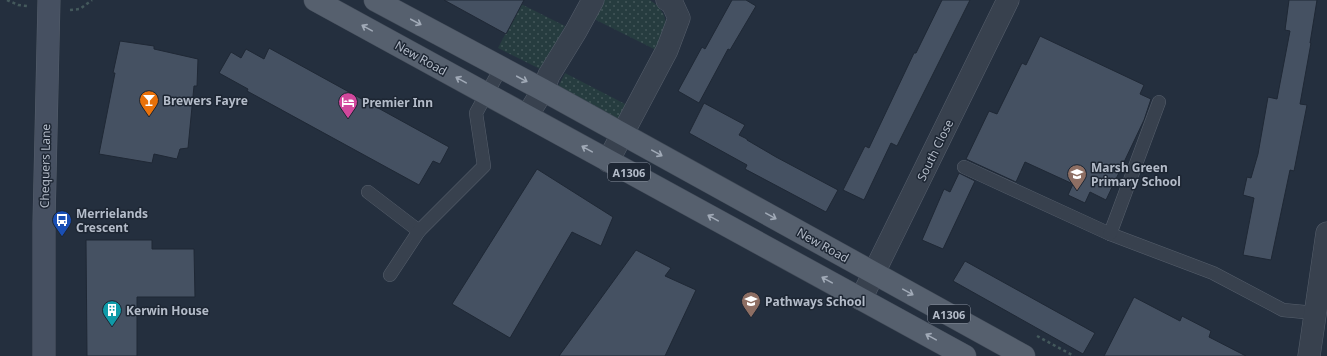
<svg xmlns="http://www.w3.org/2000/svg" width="1327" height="356" font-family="'Noto Sans',sans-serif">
  <defs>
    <pattern id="grass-dots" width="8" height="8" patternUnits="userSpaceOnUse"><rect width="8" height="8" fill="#263c3f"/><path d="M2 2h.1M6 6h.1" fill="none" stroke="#435659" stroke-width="1.8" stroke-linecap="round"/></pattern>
  </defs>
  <rect width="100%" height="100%" fill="#242f3e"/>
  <g fill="url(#grass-dots)">
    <polygon points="602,0 650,0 658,6 664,15 667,27 658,51 592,18"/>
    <polygon points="521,4 565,26 542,70 498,48"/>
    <polygon points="565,73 627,105 617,125 555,93"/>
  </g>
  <g fill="#455162" stroke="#1f2835">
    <polygon points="444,0 524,0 506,34"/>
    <polygon points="732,0 746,0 756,6 730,50 728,49 699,103 678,91 702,47 705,49"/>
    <polygon points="942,0 970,0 897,146 891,143 864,200 843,190 865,146 869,148 914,53 916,53"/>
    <polygon points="1289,0 1317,0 1310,43 1311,43 1300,104 1307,105 1294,171 1290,170 1271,260 1243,255 1254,198 1243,195 1247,177 1251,178 1258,154 1268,97 1277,99 1290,31 1285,30"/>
    <polygon points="1040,36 1144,85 1140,94 1151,99 1144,120 1106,200 1090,192 1085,203 1068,195 1073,184 1025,162 1016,182 966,159 989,111 997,114 1022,63 1026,65"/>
    <polygon points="120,41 154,46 154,49 198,59 197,86 194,86 188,148 180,149 177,159 154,154 152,163 99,154 115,73 113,73"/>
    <polygon points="269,48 449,147 440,164 433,161 419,185 247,91 248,89 219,73 231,52 241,58 246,49 264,59"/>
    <polygon points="704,103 745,125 739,135 747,139 747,140 776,157 838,190 826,212 745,169 747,165 689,133"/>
    <polygon points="537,169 613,217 601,246 572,232 510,338 452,304"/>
    <polygon points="959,173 975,181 943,249 922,240 944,189 950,192"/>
    <polygon points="86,240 152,240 152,249 194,249 195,297 137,297 137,356 87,356"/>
    <polygon points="636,250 671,268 665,276 696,290 665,356 559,356"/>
    <polygon points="965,261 1095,333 1083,354 953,281"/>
    <polygon points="1134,297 1180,321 1182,316 1211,331 1209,337 1246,356 1104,356"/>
  </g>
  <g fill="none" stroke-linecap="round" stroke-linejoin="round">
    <defs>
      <g id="lane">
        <polyline points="964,167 1110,234 1213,273 1283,310 1315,313"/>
        <polyline points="368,192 419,231"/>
        <polyline points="1110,234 1159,102"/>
        <polyline points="390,275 419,231 484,166 476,113 501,68"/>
      </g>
      <g id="street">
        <polyline points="527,116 543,90 549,75 576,31 593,0"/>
        <polyline points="608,161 667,50 679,18 672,3 667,0"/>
        <polyline points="861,299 1008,0"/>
        <polyline points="1309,356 1327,233"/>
      </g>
      <polyline id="secondary" points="44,356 44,222 49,0"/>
      <g id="primary">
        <polyline points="315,0 965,356"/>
        <polyline points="375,0 543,90 1024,356"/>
      </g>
    </defs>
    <use href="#lane" stroke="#565f6c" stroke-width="14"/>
    <use href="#street" stroke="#565f6c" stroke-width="23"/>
    <use href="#secondary" stroke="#565f6c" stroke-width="23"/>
    <use href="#primary" stroke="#414a57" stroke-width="23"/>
    <g stroke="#44595c" stroke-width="2.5" stroke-dasharray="3 3" stroke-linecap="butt">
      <polyline points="7,0 18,5 27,6"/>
      <polyline points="70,10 80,9 92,0"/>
      <polyline points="1037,336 1074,356"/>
    </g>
    <use href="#lane" stroke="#38414e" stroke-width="13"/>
    <use href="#street" stroke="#38414e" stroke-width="22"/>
    <use href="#secondary" stroke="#465061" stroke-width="22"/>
    <use href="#primary" stroke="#56606e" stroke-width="22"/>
  </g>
  <defs><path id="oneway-shaft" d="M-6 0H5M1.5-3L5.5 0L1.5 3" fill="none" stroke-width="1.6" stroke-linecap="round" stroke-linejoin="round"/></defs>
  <g stroke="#a1aab7">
    <use href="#oneway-shaft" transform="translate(416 22) rotate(28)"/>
    <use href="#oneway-shaft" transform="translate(367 28) rotate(-151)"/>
    <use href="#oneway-shaft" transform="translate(522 79) rotate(28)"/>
    <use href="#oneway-shaft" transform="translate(461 80) rotate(-151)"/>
    <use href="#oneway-shaft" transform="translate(587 149) rotate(-151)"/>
    <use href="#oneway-shaft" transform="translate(657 153) rotate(29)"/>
    <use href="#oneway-shaft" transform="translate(771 216) rotate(29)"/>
    <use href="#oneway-shaft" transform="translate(713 218) rotate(-151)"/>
    <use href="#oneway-shaft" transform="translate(827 280) rotate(-151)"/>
    <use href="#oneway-shaft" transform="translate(908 292) rotate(29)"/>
    <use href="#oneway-shaft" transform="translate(931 337) rotate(-151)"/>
  </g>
  <defs>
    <symbol id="bar-pin" viewBox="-11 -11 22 30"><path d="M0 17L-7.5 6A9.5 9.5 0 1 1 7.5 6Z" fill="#e8710a" stroke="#1d2633"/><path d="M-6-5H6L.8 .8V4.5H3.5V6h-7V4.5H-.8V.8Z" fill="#fff"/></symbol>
    <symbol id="hotel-pin" viewBox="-11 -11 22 30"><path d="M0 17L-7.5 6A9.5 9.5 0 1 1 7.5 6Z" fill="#d1479c" stroke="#1d2633"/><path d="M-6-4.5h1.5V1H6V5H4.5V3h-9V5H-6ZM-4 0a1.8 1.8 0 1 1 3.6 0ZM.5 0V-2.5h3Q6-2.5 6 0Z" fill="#fff"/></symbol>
    <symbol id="school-pin" viewBox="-11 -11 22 30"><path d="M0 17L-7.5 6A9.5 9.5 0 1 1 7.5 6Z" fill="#8d6e63" stroke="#1d2633"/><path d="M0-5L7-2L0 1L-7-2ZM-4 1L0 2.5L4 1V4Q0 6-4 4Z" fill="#fff"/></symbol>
    <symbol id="bus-pin" viewBox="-11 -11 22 30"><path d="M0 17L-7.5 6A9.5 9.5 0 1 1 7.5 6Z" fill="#1a4fb4" stroke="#1d2633"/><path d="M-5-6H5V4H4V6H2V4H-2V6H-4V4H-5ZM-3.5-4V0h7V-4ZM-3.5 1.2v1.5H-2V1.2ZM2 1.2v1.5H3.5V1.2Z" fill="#fff"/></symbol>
    <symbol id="building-pin" viewBox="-11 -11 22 30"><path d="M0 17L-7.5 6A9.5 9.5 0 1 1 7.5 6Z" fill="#0f9aa8" stroke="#1d2633"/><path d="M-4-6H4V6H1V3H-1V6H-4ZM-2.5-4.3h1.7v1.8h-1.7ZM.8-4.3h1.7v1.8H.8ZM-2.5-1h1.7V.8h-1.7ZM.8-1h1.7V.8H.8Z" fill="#fff"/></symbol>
  </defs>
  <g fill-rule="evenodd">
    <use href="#bar-pin" x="138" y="89" width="22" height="30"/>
    <use href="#hotel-pin" x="337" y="91" width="22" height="30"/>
    <use href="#school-pin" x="1066" y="163" width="22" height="30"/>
    <use href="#bus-pin" x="51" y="209" width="22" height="30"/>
    <use href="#school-pin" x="740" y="290" width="22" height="30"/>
    <use href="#building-pin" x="101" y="299" width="22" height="30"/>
  </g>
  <g text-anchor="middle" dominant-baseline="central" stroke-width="3" stroke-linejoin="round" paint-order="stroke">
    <g fill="#1d2633" stroke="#878f9c" stroke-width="1">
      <rect x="608" y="163" width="42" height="18" rx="3"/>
      <rect x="928" y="305" width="42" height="18" rx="3"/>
    </g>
    <g font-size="11" font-weight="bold" fill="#b4bcc9">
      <text x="629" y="172">A1306</text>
      <text x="949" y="314">A1306</text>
    </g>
    <g font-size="12" fill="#b4bcc9" stroke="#1d2633">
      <text transform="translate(421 58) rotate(29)">New Road</text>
      <text transform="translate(935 150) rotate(-64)">South Close</text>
      <text transform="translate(45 166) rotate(-89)">Chequers Lane</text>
      <text transform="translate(823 245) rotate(29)">New Road</text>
    </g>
    <g font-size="12" font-weight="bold" fill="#b4bcc9" stroke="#1d2633" text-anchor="start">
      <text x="163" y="100">Brewers Fayre</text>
      <text x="362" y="102">Premier Inn</text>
      <text x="1091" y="167">Marsh Green<tspan x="1091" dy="14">Primary School</tspan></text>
      <text x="76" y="213">Merrielands<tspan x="76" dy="14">Crescent</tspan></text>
      <text x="765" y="301">Pathways School</text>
      <text x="126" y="310">Kerwin House</text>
    </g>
  </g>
</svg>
